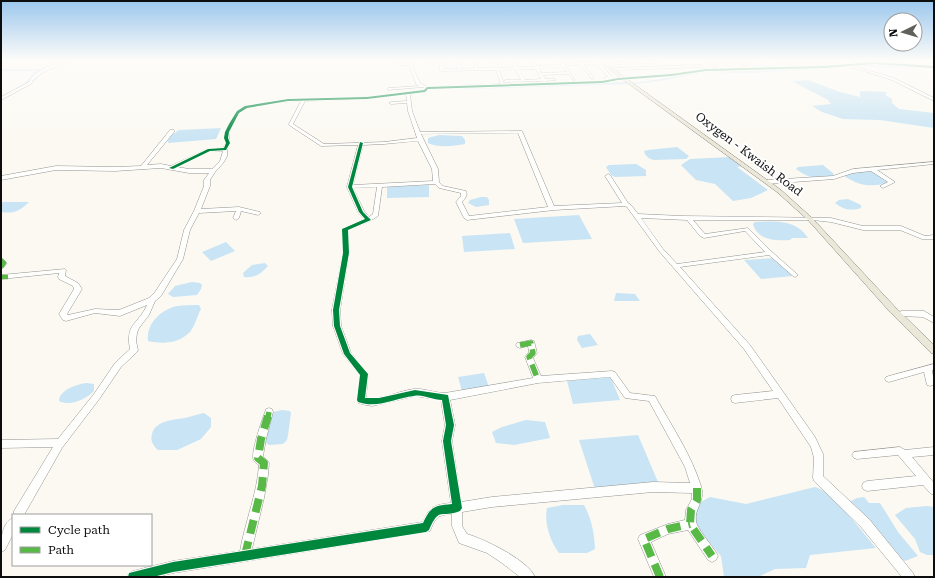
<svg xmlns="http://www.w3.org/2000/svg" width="935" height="578" font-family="'Roboto Serif',serif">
  <rect width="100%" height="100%" fill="#fbf9f2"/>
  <g fill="#c9e4f4">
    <polygon points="808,80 840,92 860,97 860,91 887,92 885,95 892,99 892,103 899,109 934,113 934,128 880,120 843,119 822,112 812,106 831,104 828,100 792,81"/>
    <polygon points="221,128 216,139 168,143 169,137 179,130"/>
    <path d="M439,135L462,136L465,140V144C454,146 439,148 428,143V138Z"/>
    <path d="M677,147L689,156L686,159L654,160C649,159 645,156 644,151L648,150Z"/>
    <polygon points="730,157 743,166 737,167 768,190 751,198 733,201 715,184 696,180 681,165 690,159"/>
    <polygon points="636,164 646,170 646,176 615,177 611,175 606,167 609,165"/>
    <path d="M823,165L834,174L831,177C815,178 809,179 796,169L798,167Z"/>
    <path d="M858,172H874L890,182C872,188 858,186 843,175Z"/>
    <polygon points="429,185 429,197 387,198 387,187"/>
    <polygon points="481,197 487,197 489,200 489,205 476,207 468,203 470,200"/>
    <path d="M848,199L861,205V208C850,211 844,210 835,203L839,200Z"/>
    <path d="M3,202H29C20,211 13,214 1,212V204Z"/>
    <polygon points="579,215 592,239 523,243 514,219"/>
    <path d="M755,222C775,221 796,219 808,238H792L790,240C776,241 758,241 753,224Z"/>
    <polygon points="510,233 515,249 464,252 462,236"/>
    <polygon points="226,242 235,251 211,261 202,252"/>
    <polygon points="775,258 793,276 761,279 744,260"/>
    <path d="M265,263L268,266C261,274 255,278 244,277L243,273L252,265Z"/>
    <polygon points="192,282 200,283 202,285 201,289 197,295 173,297 168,294 175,286"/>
    <polygon points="616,293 635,294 640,301 614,301"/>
    <path d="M199,305L201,309C197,316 195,326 190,332C178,344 163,344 148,341C146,324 160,310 177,306C184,305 192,305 199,305Z"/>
    <polygon points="590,334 598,345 582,348 577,340 578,336"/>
    <polygon points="484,373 489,387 462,391 458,377"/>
    <polygon points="610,376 620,400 573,404 567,381"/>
    <path d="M87,383L94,384V391C86,399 70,407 59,401C59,390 77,384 87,383Z"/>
    <polygon points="282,410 290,411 291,413 288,435 287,440 283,444 269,445 264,441 273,412"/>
    <path d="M204,413L211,418V427L201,439L177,450H158C153,445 150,441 152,434C156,419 177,420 189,417C195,415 199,414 204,413Z"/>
    <polygon points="526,420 545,422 550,438 514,445 496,443 492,432 502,427"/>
    <polygon points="638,435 658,482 595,489 579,440"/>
    <path d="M815,487C832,491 863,533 876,548L810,555L806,568L775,569L758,577H724L721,556L694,525L697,504L710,497L746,504Z"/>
    <polygon points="864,497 869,503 880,503 898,532 918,556 905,561 894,555 849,502 857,498"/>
    <path d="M563,505H584C592,520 594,533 595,549L587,553H559C550,541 544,523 547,508Z"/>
    <polygon points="927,506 934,507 934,555 927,555 920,552 915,539 895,515 906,508"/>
  </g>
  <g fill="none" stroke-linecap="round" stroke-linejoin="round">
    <g fill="#c9e4f4" fill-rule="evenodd">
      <polygon points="65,60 67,60 36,74 27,85 17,90 16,90 16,88 25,83 34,72 38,71 1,71 1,69 41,69"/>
      <polygon points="859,64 934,67 934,69 859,66 830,69 749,73 704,72 660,81 634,84 633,83 660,79 704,70 749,71 830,67"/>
      <polygon points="629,82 630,82 630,84 465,89 464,88 465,87"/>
    </g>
    <defs>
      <g id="minor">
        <path d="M66,60H70C57,68 39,70 31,84L1,100V97L29,82C35,69 54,65 66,60Z"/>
        <path d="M395,60H397L401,63H411L420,83L428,87L501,84L496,70L442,71L440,70V60H443L444,69H458L456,60H459L461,69L475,68L473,60H476L478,68H495L493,60H495L498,68L514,67L511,60H513L518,67H534L531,60H533L537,66L562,65L559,60H561L564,63H578L577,61L579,60L582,62H595L594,60H600V63L613,78L611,79H605V77H608L597,64H583L594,78L592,79L580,65H565L575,80H573L569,74L543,75L545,79H554L556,80L546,81L547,83L602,81L618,78L671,74L706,69L824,66L874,62L934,66V68L874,64L853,66L894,78L934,98V101L892,80L848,66L824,68L706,71L671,76L618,80L602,83L428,89L426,92L410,94L412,111L420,132L522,131L554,206L622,203L605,176L608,174L610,175L628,203L631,205L638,214L682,216L831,218L863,226H901L925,236L934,235V239H922L900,230H863L831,222L812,220H693L705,234L748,228L772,252L798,275L795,277L793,276L769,255L680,267L750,345L815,437L823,454V476L869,519L913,573L915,577H902L861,527L814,481L813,478L814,458L811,447L778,398L735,403L732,402L731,399L732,396L735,395L773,391L744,349L659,251L627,207L625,206L554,210L467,220L464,218L456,202L461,196V193L439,188L435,184L382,187L378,216L370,221L348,230L349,253L340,310L341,326L351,353L368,374L366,398C383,400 398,391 414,389C423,388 435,393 445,393L533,378L525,357L529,352L528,346L520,348L517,347L516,345L517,343L531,340L534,341L537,353L533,358L541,376L612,371L615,372L630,393L655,396C671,425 691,454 701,486C706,501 694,508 696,521C696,527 712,546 716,552L718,556L716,560L712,562L708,560L688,530L668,534L651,542L666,577H654L638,539L640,535L668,524L685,520L686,510L692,499V493L653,492L492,507L462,512V526L467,534C484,539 528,560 535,577H520L502,563L487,553L459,543L452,526V514C437,515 436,517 430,531L426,532L173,573L156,577H127L129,573L133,571L173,561L240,551C245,522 257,494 259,465C256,463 253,461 253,457C253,446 261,423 265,412L266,409L269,408L272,409L273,412L266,439L263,456L267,460L269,463L268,475L264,498L252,549L423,522C430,506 434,505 451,503L442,441L445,425L441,400L415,396L372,406L366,405L358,403L357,400L360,375L343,354L333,326L332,310L343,253L342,229L364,219L358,212L347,187L358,145L321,146L289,125V124L301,101C288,101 250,104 240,112C237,115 235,121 232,126C229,132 228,136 230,143L227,149V156L224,162L215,172L210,180V186L201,209L239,207L260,212L261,213L258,215L241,211L239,218L236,220L233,218L236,211L199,213L190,230L183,259L161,296L155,301L149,315L139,328L137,333L136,341L138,350L137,352L121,367L100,398L62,448L24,515L13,516L14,511L53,447L1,448V440L58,439L94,394L115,363L130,349C125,323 139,324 147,305L120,316L95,313L66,321L63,320L59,314L74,289L73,286L59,279L58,277L59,273L1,279V275L65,269L66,270L65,276L78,283L82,289L67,314L68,315L95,309L119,310L149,298L155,292L177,259L184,230L194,211L204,186V180L209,173H189L161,168L115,171L56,170L1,180V176L56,166L115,167L141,166L170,130H174V132L147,165L161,164L171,166L207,149L223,148L226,143L224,138L225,132L229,124L237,111L245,106L288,99L367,97L424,90L425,88L423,87L388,90V88H389L419,86L416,84L409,65H399ZM563,67L567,72L541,73L539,68ZM515,69L521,80H505V82L543,81L544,83L504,84L499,70ZM519,69H536L541,79L525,80ZM406,94L407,101L391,102L389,103L391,104L407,103L408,111L417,138L384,142L324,144L293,124L305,101L367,99ZM518,133L548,207L469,216L462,202C465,198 468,196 466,191L443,186L439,182L438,169L421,134ZM418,141L432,169L433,181L353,185L363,145L384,144ZM210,151H223L220,161L212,169H189L177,167ZM377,187L373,214L369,217L364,211L353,188ZM641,218L687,220L700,236L704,238L745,231L765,252L677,264L663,249ZM610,377L625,398L649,401L685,467L690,483L653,482L492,497L461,502L452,441L455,425L450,400L538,383Z"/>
        <polygon points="431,60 434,60 434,65 431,64"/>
        <polygon points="703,60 707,60 717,66 714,67"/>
        <polygon points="719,60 723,60 732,65 729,66"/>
        <polygon points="736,60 740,60 748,65 745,66"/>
        <polygon points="780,60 784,60 792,64 789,65"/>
        <polygon points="795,60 799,60 806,63 803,64"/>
        <polygon points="810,60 814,60 820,63 817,64"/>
        <polygon points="826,60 835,62 825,64 825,62 829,62"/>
        <polygon points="655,61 656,63 616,64 614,63 616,62"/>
        <polygon points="702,65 703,67 616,70 614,69 616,68"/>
        <polygon points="934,162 934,164 877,170 895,182 883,188 880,186 888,182 871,171 853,173 834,179 767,184 764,182 767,180 833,176 853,169"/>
        <polygon points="1,258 3,259 7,263 3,268 1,269"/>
        <polygon points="902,311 924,311 934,317 934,323 923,317 899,316 898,314 899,312"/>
        <polygon points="934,364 934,370 932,370 934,383 933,385 930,386 927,385 924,372 889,382 886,381 885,379 886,377 889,376"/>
        <polygon points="900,447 905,450 934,447 934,455 912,457 934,483 934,495 930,493 923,485 867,491 863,489 862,486 863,483 867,481 916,476 898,455 857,459 854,458 852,455 854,452"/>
        <path d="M13,518V534L5,550L1,552C1,541 1,523 13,518Z"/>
      </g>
      <polygon id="major" points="600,60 604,60 620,74 781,190 812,218 896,308 934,345 934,354 931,353 890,312 808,220 777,192 618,76"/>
    </defs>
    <use href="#minor" stroke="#949390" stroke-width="1"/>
    <use href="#major" stroke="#81817d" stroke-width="1"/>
    <use href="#minor" fill="#fefefd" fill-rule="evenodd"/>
    <use href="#major" fill="#ebe7d9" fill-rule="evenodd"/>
    <g stroke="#58b947" stroke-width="4.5" stroke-dasharray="9 4.5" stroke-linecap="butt">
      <polyline points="1,260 4,263 1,267"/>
      <polyline points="1,277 8,277"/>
    </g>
    <g stroke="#58b947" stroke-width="5.5" stroke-dasharray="12 5.5" stroke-linecap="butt">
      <polyline points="520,345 531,343 533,353 529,357 538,380"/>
      <polyline points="268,417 269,412"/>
    </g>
    <g stroke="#58b947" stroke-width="8" stroke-dasharray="14 8" stroke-linecap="butt">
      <polyline points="697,488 697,500 691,510 690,524 712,556"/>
      <polyline points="245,555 262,486 264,463 258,458 261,439 268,416"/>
      <polyline points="660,577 644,539 668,529 690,524"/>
    </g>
    <defs>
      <g id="cycleway">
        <polygon points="874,62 934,66 934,68 874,64 824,68 706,71 671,76 618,80 602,83 428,89 425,92 367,99 288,101 247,108 239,113 229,132 228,138 230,143 226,150 210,151 173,169 169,168 208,149 224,148 226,143 224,138 225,132 229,124 237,111 245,106 288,99 367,97 424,90 427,87 602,81 618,78 671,74 706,69 824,66"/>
        <path d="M360,142L363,143L352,187L363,212L371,220L348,230L349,253L339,310L340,326L350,353L368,374L365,398H379L415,390L448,395L454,425L451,441L462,508L460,511C441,519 440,505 429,530L426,532L173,572L153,577H128L129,573L173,562L423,523C431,506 434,506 452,504L443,441L446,425L442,400C432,400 423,394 414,396C395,398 378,409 358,402L357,400L360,375L344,354L334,326L333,310L343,253L342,229L365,219L359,212L348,187Z"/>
      </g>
    </defs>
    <use href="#cycleway" stroke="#fff" stroke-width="2"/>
    <use href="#cycleway" fill="#00873e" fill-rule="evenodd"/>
  </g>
  <linearGradient id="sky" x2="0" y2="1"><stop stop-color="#9bc7ed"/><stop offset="0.43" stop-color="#fdfcf9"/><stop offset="1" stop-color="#fdfcf9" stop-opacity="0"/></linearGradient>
  <rect width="935" height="140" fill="url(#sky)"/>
  <g text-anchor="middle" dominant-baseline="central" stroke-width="4" stroke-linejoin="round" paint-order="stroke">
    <g font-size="12" fill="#0d0d0d" stroke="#fff">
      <text transform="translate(749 154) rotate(37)">Oxygen - Kwaish Road</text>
    </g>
  </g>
  <rect width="935" height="578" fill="none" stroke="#0d0d0d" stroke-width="4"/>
  <rect x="12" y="514" width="140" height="52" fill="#ffffff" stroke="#9e9e9e"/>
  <rect x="20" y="527" width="20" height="6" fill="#00873e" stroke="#9e9e9e"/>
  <text x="48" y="534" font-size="12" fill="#0d0d0d">Cycle path</text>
  <rect x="20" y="547" width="20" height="6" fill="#58b947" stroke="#9e9e9e"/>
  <text x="48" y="554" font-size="12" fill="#0d0d0d">Path</text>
  <g transform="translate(903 32) rotate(265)"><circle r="19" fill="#ffffff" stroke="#9e9e9e"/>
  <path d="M0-3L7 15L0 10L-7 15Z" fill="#60605d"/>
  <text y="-6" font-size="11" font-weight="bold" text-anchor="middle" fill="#0d0d0d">N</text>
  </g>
</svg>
